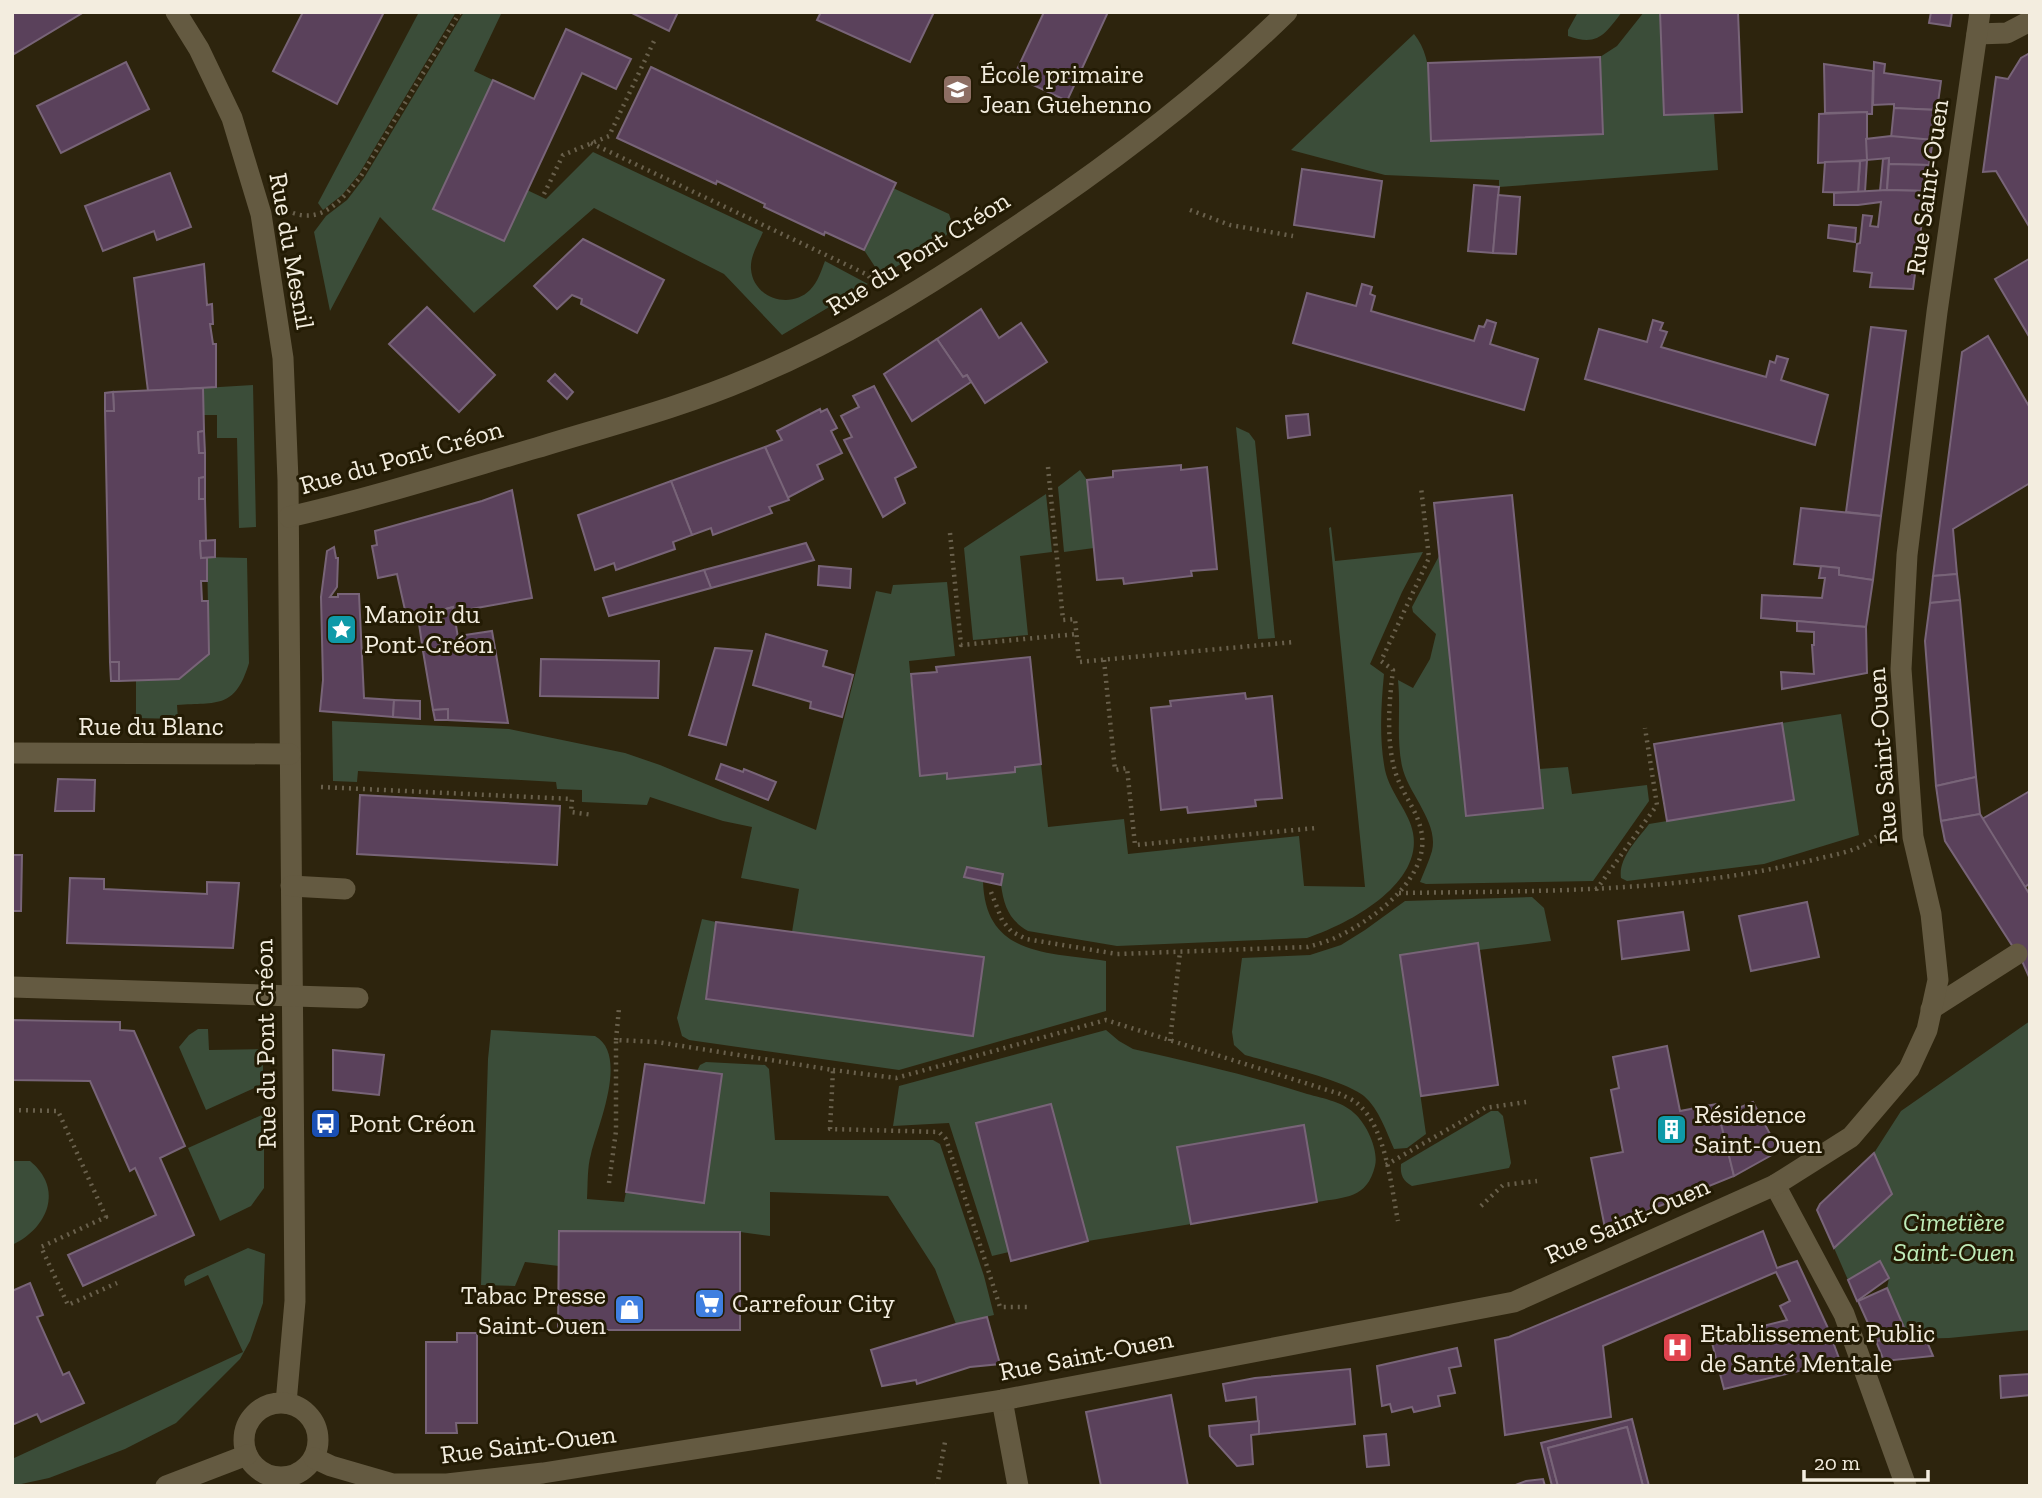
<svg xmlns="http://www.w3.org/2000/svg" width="2042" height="1498" font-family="'Zilla Slab',serif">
  <rect width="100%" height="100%" fill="#2d240d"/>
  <g fill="#3b4d39">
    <polygon points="419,12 456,12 359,174 342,195 323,210 318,203"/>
    <path d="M464,12H502L474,71L493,80L433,209L504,241L527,190L546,199L593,152L763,232C758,244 750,256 751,269C753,298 790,310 810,290C818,282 821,271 825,261L868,284L782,335L724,274L594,208L474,313L380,217L330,311L314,232L326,216L347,200L364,178Z"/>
    <path d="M1578,12H1622C1605,34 1598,47 1568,36V30Z"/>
    <path d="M1644,12H1660L1665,115L1714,113L1718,170L1499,187V180L1385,175L1291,150L1414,34C1436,60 1430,109 1432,141L1602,134L1600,57L1617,46Z"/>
    <polygon points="893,188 949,214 953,226 945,237 881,276 864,250"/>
    <polygon points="253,385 256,527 239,528 237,438 217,438 217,415 204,415 203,388"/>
    <polygon points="1236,427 1249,433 1255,441 1275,638 1258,639"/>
    <polygon points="1080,470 1087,480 1094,548 1064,552 1058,487"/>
    <polygon points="1046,494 1052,552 1020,556 1028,635 973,640 964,548"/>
    <path d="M1331,527L1335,561L1423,552L1402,592L1370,664L1384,674C1381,705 1379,739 1385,770C1390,793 1410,813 1413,833C1423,885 1347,925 1307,938L1117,946L1028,931C1009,920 1004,906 1001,885L983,881C985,957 1049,952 1106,961V1011L899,1070L689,1040L682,1036L677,1018L702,919L716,922L706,999L972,1036L983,957L792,932L799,889L741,878L752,827L723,821L650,797L647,805L582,802V790L557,789L556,782L358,771L357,782L333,781L332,721L509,729L625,753L660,765L816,830L876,591L891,594L893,585L947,582L955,656L909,661L920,776L947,773L948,779L1015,772V767L1041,764L1048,827L1124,819L1128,854L1299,836L1304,886L1365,887L1329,528Z"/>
    <path d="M1439,556L1466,816L1543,808L1539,769L1568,767L1572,794L1647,785L1649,801L1593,881L1426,884L1420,882C1424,872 1429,861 1432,851C1439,822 1408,794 1402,766C1396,738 1401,709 1398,680L1413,688L1430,659L1436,634L1413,612L1412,607Z"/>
    <path d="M207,557L247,558L249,663C235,709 218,702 177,705L178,719L136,718V680L179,679L209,654Z"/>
    <path d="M1841,714L1859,835L1764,864L1627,881L1621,878C1618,858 1638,839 1649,824L1794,800L1782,723Z"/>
    <path d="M1532,897L1544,908L1551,941L1479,950L1478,943L1400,955L1426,1134L1407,1148L1394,1149C1386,1131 1379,1109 1364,1096C1345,1080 1272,1063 1245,1055L1234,1045L1232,1032L1242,958L1310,955L1341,945L1365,930L1405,901Z"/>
    <polygon points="2030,1021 2030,1330 1949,1338 1909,1339 1887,1288 1889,1278 1880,1262 1848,1280 1834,1248 1892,1194 1874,1153 1901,1111"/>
    <polygon points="198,1029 208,1029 209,1050 263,1049 263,1084 206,1110 179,1047 189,1035"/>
    <path d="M491,1030L595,1036C629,1055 598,1125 591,1154C587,1168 588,1184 587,1199L624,1202L626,1192L704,1202L722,1075L697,1071L700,1065L706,1062L765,1065L769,1069L775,1140H933L940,1144L984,1276L994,1315L956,1324L935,1269L888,1196L770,1192V1236L740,1232L560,1231L559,1266L525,1262L515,1286L481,1285L488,1059Z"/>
    <path d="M1106,1030L1119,1041L1133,1049C1191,1062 1248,1075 1304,1093C1320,1098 1342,1101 1354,1113C1366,1123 1379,1150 1375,1166C1367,1199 1345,1197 1317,1202L1304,1125L1178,1147L1191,1224L1088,1241L1051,1104L976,1123L1009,1252L992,1256L949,1123L893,1126L899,1086Z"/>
    <path d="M1491,1111H1498L1503,1116L1511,1163L1509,1168L1412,1186C1403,1181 1400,1175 1401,1164Z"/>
    <polygon points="264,1114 264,1188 251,1206 220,1221 188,1148"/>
    <path d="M12,1161H30C64,1189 48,1228 12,1245Z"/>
    <polygon points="248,1248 265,1254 263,1303 250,1341 240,1359 176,1423 125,1449 49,1478 12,1486 12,1459 243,1352 208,1275 185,1286 184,1280 187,1276"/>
  </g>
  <g fill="#5a415b" stroke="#786478" stroke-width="2">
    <polygon points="12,12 84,12 14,54 12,50"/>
    <polygon points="303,12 384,12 337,104 273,71"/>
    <polygon points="630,12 678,12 669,31"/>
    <polygon points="821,12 934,12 910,62 817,20"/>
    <polygon points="1044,12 1108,12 1067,101 1014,76"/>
    <polygon points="1660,12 1738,12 1742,112 1664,115"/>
    <polygon points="1931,12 1952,12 1950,26 1929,23"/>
    <polygon points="566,29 631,59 616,89 582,73 504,241 433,209 493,80 534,99"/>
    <polygon points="2030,53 2029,165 2030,228 1996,171 1983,172 1996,77 2008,79 2021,58"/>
    <polygon points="1600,57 1603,134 1431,141 1428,63"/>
    <polygon points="126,62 149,109 61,153 37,106"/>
    <polygon points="1874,62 1885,64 1884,73 1941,81 1937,110 1894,108 1894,104 1873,105"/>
    <polygon points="1824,64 1873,71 1872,114 1867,114 1867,112 1825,113"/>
    <polygon points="651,67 896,183 864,250 825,232 824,235 764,207 765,204 717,181 716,184 617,138"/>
    <polygon points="1894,108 1937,110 1933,140 1891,138"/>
    <polygon points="1867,112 1867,160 1818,163 1819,114"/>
    <polygon points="1891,136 1933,140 1929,165 1889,164 1889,158 1867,160 1866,139"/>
    <polygon points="1889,158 1887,190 1880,191 1883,159"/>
    <polygon points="1867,160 1865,192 1858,193 1860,161"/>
    <polygon points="1860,161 1858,193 1823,192 1825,162"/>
    <polygon points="1889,164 1929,165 1926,191 1887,190"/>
    <polygon points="1302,169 1382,181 1374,237 1294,225"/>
    <polygon points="170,173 191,227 157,240 154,231 103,251 85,206"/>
    <polygon points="1474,185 1499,187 1493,253 1468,251"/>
    <polygon points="1887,190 1926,191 1913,289 1870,287 1872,273 1854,271 1857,244 1860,243 1863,215 1872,216 1870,226 1878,227 1881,202 1858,205 1834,205 1834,193"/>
    <polygon points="1498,195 1520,197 1516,254 1493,253"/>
    <polygon points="1829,225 1856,228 1855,242 1828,238"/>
    <polygon points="583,239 664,280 637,333 581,304 582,299 572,295 557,309 534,286"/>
    <polygon points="2029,259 2030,259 2030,338 1995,279"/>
    <polygon points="204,264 207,305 212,304 213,324 210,324 213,344 216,344 216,387 148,391 134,278"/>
    <polygon points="1362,284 1372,287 1370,294 1375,296 1371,311 1474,341 1479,326 1484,327 1487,320 1496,323 1490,344 1538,359 1524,410 1293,343 1307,293 1356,306"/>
    <polygon points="427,307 495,375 459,412 389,344"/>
    <polygon points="981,309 999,338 1021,323 1047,362 985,403 967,375 963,377 937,339"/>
    <polygon points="1653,320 1663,323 1660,330 1667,332 1661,347 1766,377 1770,361 1775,363 1777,356 1788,359 1781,380 1828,395 1815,445 1585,379 1599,329 1647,342"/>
    <polygon points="1871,327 1906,331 1881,516 1846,512"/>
    <polygon points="1988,336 2030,408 2030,483 1953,529 1957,574 1933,576 1962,352"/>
    <polygon points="937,339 963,377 967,375 971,382 912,421 884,374"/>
    <polygon points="555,374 573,392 567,399 548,381"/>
    <polygon points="874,386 916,467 895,478 905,503 883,517 844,440 852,437 841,416 859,407 853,396"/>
    <polygon points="203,388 204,431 198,432 199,453 205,453 205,477 199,478 199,499 205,499 206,541 200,541 201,558 207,557 207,581 201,581 202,601 208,601 209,654 179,679 119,681 119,662 110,662 105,411 114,411 113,392"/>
    <polygon points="113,392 114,411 105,411 105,393"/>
    <polygon points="820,409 821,412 827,409 837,428 831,431 842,453 817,465 823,479 787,498 765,447 782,440 777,431"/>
    <polygon points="1308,414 1310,435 1288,438 1286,416"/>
    <polygon points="204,431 205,453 199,453 198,432"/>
    <polygon points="765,447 789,500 769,507 772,513 713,535 711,528 692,535 671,481"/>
    <polygon points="1181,465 1181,470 1207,467 1217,569 1191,571 1192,576 1124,584 1123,578 1097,580 1087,480 1113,477 1113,471"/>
    <polygon points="205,477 205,499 199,499 199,478"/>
    <polygon points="671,481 692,535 673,542 675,549 616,570 614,563 595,570 578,515"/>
    <polygon points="512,490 532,598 454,612 453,607 407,619 397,574 378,578 372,546 377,545 375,531 482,501"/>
    <polygon points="1512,495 1543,808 1466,816 1434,503"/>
    <polygon points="1801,508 1881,516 1873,580 1839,575 1839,568 1794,564"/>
    <polygon points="215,540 215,557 201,558 200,541"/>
    <polygon points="806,543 814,560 711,588 704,570"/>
    <polygon points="334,547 336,558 338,558 337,587 330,597 338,597 338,594 359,594 364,698 394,700 393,717 320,711 323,680 321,597 327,551"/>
    <polygon points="819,566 851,569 850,588 818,585"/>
    <polygon points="1821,566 1839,568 1839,575 1873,580 1866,627 1761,618 1762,595 1822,598 1825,578 1819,578"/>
    <polygon points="704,570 711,588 609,616 603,598"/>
    <polygon points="1957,574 1960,600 1930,603 1933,576"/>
    <polygon points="1960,600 1976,777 1936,786 1925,641 1930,603"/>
    <polygon points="453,607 459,644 423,651 418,617"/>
    <polygon points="1797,621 1866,627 1867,673 1782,689 1781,672 1814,674 1812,645 1814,645 1814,632 1797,631"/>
    <polygon points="492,631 508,723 448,720 448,709 433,710 423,651 459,644 458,636"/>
    <polygon points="766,634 827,651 823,666 853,675 842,717 810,708 811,702 753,685"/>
    <polygon points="715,648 752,651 726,745 689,735"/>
    <polygon points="1030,657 1041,764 1015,767 1015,772 947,779 947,773 920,776 911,674 937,672 936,667"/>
    <polygon points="541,659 659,661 658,698 540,696"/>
    <polygon points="110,662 119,662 119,681 111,681"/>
    <polygon points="1245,693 1246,699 1272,696 1282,798 1255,800 1256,806 1188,813 1187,807 1161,810 1151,708 1171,706 1170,701"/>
    <polygon points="394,700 420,701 420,719 393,717"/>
    <polygon points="448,709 448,720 435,720 433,710"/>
    <polygon points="1782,723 1794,800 1667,821 1654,744"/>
    <polygon points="721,764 743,772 744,769 776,782 768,800 716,779"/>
    <polygon points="1976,777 1980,814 1941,821 1936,786"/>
    <polygon points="58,779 95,780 94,811 55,811"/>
    <polygon points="2030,791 2030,883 2025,887 1982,819"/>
    <polygon points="360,795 560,806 557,865 357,854"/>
    <polygon points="1980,814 2030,895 2030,979 2022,961 1945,841 1941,821"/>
    <polygon points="12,855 22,855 21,911 12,911"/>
    <polygon points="967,867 1003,874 1001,885 964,877"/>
    <polygon points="70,878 104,879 104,889 207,894 207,882 239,883 233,948 67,943"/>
    <polygon points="1807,902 1819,957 1751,971 1739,916"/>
    <polygon points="1683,912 1689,950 1622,959 1618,921"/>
    <polygon points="716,922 984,957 973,1036 706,999"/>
    <polygon points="1478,943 1498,1085 1421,1096 1400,955"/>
    <polygon points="12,1020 120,1022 120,1030 134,1031 185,1146 160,1158 194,1235 83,1286 68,1255 156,1215 135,1168 130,1171 90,1081 12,1080"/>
    <polygon points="1667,1046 1680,1111 1717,1104 1734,1176 1605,1228 1591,1158 1623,1152 1611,1090 1619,1088 1613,1057"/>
    <polygon points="333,1050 384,1055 379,1095 333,1090"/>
    <polygon points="645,1064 722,1074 704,1203 626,1192"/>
    <polygon points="1753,1102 1779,1151 1734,1176 1719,1116"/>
    <polygon points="1051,1104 1088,1241 1011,1261 976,1123"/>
    <polygon points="1304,1125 1317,1202 1191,1224 1177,1147"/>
    <polygon points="1874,1153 1892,1194 1834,1248 1817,1210 1820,1204"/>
    <polygon points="559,1231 740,1232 740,1330 558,1330"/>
    <polygon points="1763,1231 1777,1268 1797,1261 1827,1326 1840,1361 1724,1389 1711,1339 1787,1320 1780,1306 1790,1301 1776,1272 1603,1346 1611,1417 1505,1435 1495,1340 1509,1337"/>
    <polygon points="1880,1261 1889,1278 1857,1301 1848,1280"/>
    <polygon points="30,1283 43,1315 37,1317 63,1375 69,1372 84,1403 41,1422 37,1414 12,1425 12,1291"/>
    <polygon points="1887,1288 1909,1339 1876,1341 1858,1301"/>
    <polygon points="987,1317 1000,1364 970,1367 917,1384 916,1380 882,1386 871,1350 956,1324"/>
    <polygon points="457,1333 477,1333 477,1423 456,1423 457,1433 426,1433 426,1342 457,1342"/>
    <polygon points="1925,1337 1933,1356 1884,1361 1876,1341"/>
    <polygon points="1457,1348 1461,1366 1449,1368 1455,1393 1438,1396 1440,1406 1414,1412 1412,1407 1392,1412 1390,1404 1382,1406 1377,1366"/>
    <polygon points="1350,1369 1355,1424 1259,1434 1256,1397 1226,1401 1223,1384 1255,1378"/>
    <polygon points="2030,1374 2030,1395 2001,1398 2000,1376"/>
    <polygon points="1171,1395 1188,1486 1101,1486 1086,1412"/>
    <polygon points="1632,1419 1649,1486 1643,1486 1627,1427 1548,1448 1558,1486 1552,1486 1541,1443"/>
    <polygon points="1259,1421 1259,1434 1251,1435 1253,1464 1237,1466 1210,1436 1209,1426"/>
    <polygon points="1627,1427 1643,1486 1558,1486 1548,1448"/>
    <polygon points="1386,1434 1389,1465 1367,1467 1364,1436"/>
    <polygon points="1543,1479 1545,1486 1513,1486 1526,1481"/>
  </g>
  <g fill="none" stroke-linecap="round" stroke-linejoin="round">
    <g stroke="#69604c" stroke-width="4.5" stroke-dasharray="2 5" stroke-linecap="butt">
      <polyline points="591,143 868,275 872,281"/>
      <polyline points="544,194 563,155 609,136 655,39"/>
      <polyline points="1190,210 1230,225 1293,236"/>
      <path d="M293,213C324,224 344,197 361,176L460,12"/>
      <polyline points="1048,467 1063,620 1075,619 1079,662 1294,642"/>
      <polyline points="950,533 961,645 1077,634"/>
      <polyline points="1104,660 1115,770 1127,768 1135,845 1316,828"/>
      <polyline points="321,787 572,799 571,812 593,815"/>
      <polyline points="1596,890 1657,805 1645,728"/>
      <path d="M991,892L1002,920L1011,931L1026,939L1117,954L1308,947C1318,944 1329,941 1339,936C1376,918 1432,876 1421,830C1417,810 1401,792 1395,771C1386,740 1389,702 1393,670L1381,661L1429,558L1421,487"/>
      <path d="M1399,893C1538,891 1677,893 1813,860C1836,854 1864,851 1881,832"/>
      <polyline points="616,1040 619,1008"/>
      <polyline points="1170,1041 1180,952"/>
      <path d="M833,1070L896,1078L1106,1020L1340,1094C1346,1097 1354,1100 1359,1105C1386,1129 1391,1186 1398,1221"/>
      <polyline points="12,1110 58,1111 106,1217 41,1247 68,1305 117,1283"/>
      <polyline points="1386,1165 1485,1108 1526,1102"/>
      <polyline points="609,1183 616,1131 616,1040 657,1042 833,1070 830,1129 939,1132 946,1139 1000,1307 1028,1307"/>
      <polyline points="1481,1206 1503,1185 1537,1181"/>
      <polyline points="937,1486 945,1442"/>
    </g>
    <g stroke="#645a41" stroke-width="21">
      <polyline points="176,12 199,49 232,118 261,214 283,358 288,480 295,1301 286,1403"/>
      <polyline points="1977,34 2007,33 2030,21"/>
      <path d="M289,517C372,498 454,472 536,448C607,426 679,408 747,379C839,341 924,289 1005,234C1105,168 1201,96 1287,12"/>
      <polyline points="12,753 290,754"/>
      <polyline points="291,886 345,889"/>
      <polyline points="12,987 358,998"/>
      <polyline points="1931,1009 2017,954"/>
      <polyline points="1775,1185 1844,1314 1906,1486"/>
      <polyline points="1002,1400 1018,1486"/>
      <circle cx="281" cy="1440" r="37"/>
      <polyline points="314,1458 331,1466 393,1484 447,1484 543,1473 1002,1400 1514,1302 1775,1185 1851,1137 1909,1069 1927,1030 1938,980 1931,914 1913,837 1901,669 1907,555 1937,312 1980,12"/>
      <polyline points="166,1486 247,1455"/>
    </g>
  </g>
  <defs>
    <symbol id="school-square" viewBox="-11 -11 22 22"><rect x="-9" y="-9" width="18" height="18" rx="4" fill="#8d6e63" stroke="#231b04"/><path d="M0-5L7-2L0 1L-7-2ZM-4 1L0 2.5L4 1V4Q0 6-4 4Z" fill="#fff"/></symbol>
    <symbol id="sight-square" viewBox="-11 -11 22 22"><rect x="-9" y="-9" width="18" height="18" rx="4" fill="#0f9aa8" stroke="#231b04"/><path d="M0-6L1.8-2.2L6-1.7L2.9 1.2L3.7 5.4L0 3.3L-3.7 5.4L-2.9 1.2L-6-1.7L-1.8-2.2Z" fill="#fff"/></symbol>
    <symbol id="bus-square" viewBox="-11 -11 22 22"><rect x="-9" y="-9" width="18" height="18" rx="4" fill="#1a4fb4" stroke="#231b04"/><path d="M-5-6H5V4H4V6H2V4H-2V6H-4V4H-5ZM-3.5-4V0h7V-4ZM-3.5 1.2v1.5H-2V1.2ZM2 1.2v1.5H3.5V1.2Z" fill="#fff"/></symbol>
    <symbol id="building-square" viewBox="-11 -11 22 22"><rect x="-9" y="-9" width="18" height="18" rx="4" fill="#0f9aa8" stroke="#231b04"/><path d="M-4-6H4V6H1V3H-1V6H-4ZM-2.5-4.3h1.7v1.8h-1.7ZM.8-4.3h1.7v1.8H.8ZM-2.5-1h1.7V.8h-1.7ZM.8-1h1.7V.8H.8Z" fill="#fff"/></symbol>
    <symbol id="supermarket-square" viewBox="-11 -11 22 22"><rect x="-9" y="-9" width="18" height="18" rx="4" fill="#3f7fe0" stroke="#231b04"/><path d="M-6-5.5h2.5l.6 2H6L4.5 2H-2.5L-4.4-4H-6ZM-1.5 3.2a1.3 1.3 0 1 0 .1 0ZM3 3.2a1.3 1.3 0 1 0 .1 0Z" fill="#fff"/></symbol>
    <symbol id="shop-square" viewBox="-11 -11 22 22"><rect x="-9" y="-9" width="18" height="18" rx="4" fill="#3f7fe0" stroke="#231b04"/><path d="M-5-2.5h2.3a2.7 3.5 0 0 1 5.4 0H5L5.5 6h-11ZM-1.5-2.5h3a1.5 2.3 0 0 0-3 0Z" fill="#fff"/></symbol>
    <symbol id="hospital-square" viewBox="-11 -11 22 22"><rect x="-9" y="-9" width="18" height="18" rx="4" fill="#e0444e" stroke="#231b04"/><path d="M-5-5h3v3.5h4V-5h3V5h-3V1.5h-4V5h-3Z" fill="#fff"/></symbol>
  </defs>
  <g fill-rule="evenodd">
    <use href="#school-square" x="940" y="72" width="35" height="35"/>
    <use href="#sight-square" x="324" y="612" width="35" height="35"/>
    <use href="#bus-square" x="308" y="1106" width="35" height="35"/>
    <use href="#building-square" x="1654" y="1112" width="35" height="35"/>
    <use href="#supermarket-square" x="692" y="1286" width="35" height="35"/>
    <use href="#shop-square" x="612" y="1292" width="35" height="35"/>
    <use href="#hospital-square" x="1660" y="1330" width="35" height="35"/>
  </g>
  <g text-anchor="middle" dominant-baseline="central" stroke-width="6" stroke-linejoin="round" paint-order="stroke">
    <g font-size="26" fill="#f3eddf" stroke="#231b04" text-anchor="start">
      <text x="980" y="74">École primaire<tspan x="980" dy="30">Jean Guehenno</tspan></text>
      <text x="364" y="614">Manoir du<tspan x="364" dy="30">Pont-Créon</tspan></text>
      <text x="1694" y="1114">Résidence<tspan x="1694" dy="30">Saint-Ouen</tspan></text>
      <text x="349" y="1123">Pont Créon</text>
      <text x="606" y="1295" text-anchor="end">Tabac Presse<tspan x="606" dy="30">Saint-Ouen</tspan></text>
      <text x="732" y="1303">Carrefour City</text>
      <text x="1700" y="1333">Etablissement Public<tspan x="1700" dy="30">de Santé Mentale</tspan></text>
    </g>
    <g font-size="26" fill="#f3eddf" stroke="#231b04">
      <text transform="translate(1927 187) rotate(-82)">Rue Saint-Ouen</text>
      <text transform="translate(292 251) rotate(80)">Rue du Mesnil</text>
      <text transform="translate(918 253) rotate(-32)">Rue du Pont Créon</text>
      <text transform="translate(401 457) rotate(-16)">Rue du Pont Créon</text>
      <text x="151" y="726">Rue du Blanc</text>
      <text transform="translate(1882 756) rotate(-94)">Rue Saint-Ouen</text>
      <text transform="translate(265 1044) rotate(-91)">Rue du Pont Créon</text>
      <text transform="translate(1627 1220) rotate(-24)">Rue Saint-Ouen</text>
      <text transform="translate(1086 1355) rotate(-11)">Rue Saint-Ouen</text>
      <text transform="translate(528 1444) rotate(-7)">Rue Saint-Ouen</text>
    </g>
    <g font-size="26" font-style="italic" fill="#beecb9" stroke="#231b04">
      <text x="1954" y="1222">Cimetière<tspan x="1954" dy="30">Saint-Ouen</tspan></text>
    </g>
  </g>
  <rect width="2042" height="1498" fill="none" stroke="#f3eddf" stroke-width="28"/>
  <path d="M1804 1470v10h124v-10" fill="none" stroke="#f3eddf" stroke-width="3.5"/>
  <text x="1814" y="1470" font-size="21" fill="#f3eddf" stroke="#231b04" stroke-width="5" paint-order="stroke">20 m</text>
</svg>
